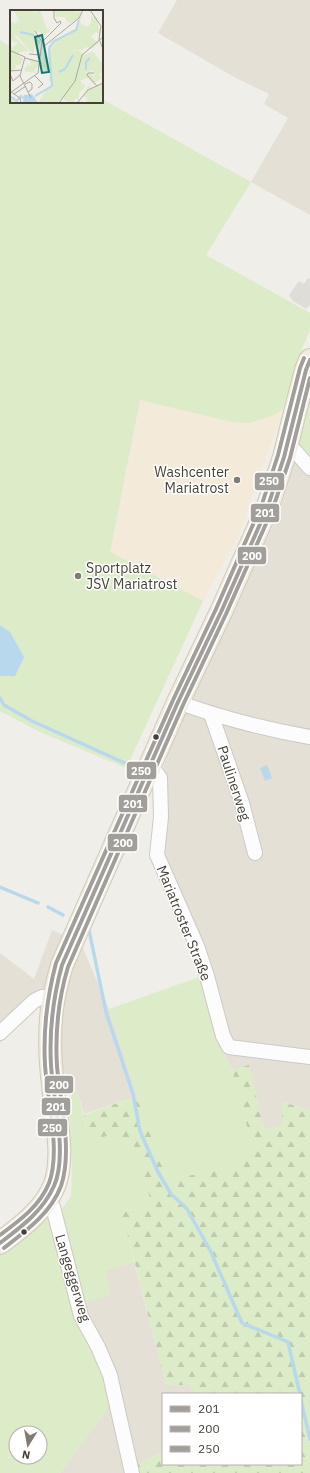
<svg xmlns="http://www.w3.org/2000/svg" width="310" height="1473" font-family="'IBM Plex Sans',sans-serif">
  <defs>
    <pattern id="forest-firs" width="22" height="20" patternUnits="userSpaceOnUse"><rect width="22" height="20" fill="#dcebc8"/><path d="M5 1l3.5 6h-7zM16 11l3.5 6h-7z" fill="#becbac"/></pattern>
  </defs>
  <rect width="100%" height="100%" fill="#f0eee8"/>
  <g fill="#e4e0d5">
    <polygon points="177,0 310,0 310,215 251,182 288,118 264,104 269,94 234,77 158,33"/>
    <polygon points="296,458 310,475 310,1110 283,1102 282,1125 264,1129 249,1066 232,1070 224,1053 202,976 152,858 158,790 170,743 279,513"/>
    <polygon points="52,930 81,944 109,1009 137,1096 84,1114 77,1090 73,1089 43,1032 45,1009 37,1007 0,1043 0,953 34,979"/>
    <polygon points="134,1262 166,1385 190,1385 192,1394 163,1394 163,1451 136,1465 139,1473 60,1473 106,1411 74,1307 105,1270"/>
  </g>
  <polygon fill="#f3eada" points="140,399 232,422 249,423 272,416 286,407 263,463 239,535 203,601 110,552"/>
  <g fill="#dcebc8" fill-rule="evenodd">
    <polygon points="0,40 11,47 11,102 102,102 102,99 251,182 206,255 310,313 310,330 300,353 284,404 282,410 272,416 249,423 232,422 140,400 110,552 203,601 130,760 131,770 40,732 0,711 0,676 15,676 2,626 0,625"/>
    <polygon points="310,389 310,475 296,458"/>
    <polygon points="202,976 224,1053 232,1070 252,1145 238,1166 205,1173 167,1179 137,1096 109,1009"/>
    <path d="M73,1089L77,1090L90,1140L111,1135L139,1149L151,1204L122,1213L134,1262L106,1270L111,1295L74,1307L103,1368L111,1401L106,1411L60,1473H0V1255L16,1243L41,1218L62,1209L71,1196L72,1166L69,1107ZM16,1433H40V1457H16Z"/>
  </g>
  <polygon fill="url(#forest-firs)" points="249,1065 264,1129 282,1125 282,1102 310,1110 310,1473 139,1473 136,1465 163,1451 163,1464 301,1464 301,1394 192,1394 190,1385 166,1385 122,1213 151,1204 139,1149 111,1135 90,1140 84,1115 137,1096 167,1179 205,1173 238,1166 252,1145 232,1070"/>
  <polygon fill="#dfddd8" points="308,278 310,279 310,305 306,309 293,301 289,295 299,281 304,284"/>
  <g fill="#b8d8ee">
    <polygon points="0,625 10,632 24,657 15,676 0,676"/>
    <polygon points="267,765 272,778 265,781 260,768"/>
  </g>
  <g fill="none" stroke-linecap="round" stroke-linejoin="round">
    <g stroke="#b8d8ee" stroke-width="3.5">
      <polyline points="0,698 4,705 32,721 127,764"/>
      <polyline points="0,887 38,903"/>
      <polyline points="48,907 63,915"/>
      <polyline points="89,930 106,1012 133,1094 140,1131 158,1172 171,1194 187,1209 210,1250 242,1323 288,1342 300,1394"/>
      <polyline points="301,1400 310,1439"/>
    </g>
    <defs>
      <g id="street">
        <polyline points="287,445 295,451 310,468"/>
        <path d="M178,702C221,718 265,729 310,737"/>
        <polyline points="211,714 242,803 255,853"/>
        <polyline points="151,765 160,778 161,817 157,855 197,946 207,976 223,1036 229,1047 310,1057"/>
        <polyline points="0,1033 34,1001 42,997 54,998"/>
        <polyline points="47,1199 53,1207 81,1316 98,1347 110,1375 132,1473"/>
      </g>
      <path id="primary" d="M0,1243C21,1227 45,1210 55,1184C65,1155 55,1115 53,1085C50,1060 49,1034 52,1009C54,994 58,979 62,965L178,702L221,612L268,506L284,457L296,408L306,370L310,360"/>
    </defs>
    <use href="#street" stroke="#cccac4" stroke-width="16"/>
    <use href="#primary" stroke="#d2cab5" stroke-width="24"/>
    <use href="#street" stroke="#fdfcfc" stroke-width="14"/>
    <use href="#primary" stroke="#f1ece2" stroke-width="22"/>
    <defs>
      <path id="bus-1" d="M0,1243C21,1227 43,1211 54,1186C68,1155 53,1099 51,1065C49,1030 53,998 62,965L178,702L221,612L268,506L284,457L306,370L310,360"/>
      <path id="bus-2" d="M4,1248C26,1231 51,1213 61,1186C73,1151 60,1102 57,1066C55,1032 58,1000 68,967L183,705L226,614L273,508L290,458L310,378"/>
      <path id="bus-3" d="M0,1235C19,1221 40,1206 49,1183C61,1152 47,1099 45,1065C43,1030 47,997 56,963L173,700L216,609L262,504L278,455L300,368L304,358"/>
    </defs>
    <use href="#bus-1" stroke="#fff" stroke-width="7"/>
    <use href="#bus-2" stroke="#fff" stroke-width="7"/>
    <use href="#bus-3" stroke="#fff" stroke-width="7"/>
    <use href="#bus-1" stroke="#a29f9a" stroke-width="4"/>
    <use href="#bus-2" stroke="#a29f9a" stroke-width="4"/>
    <use href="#bus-3" stroke="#a29f9a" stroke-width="4"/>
  </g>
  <g fill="#817c73" stroke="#fff" stroke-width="1.5">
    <circle cx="237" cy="480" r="4"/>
    <circle cx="78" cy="576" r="4"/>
  </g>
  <g fill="#453f34" stroke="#fff" stroke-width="1.5">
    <circle cx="156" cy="737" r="3.5"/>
    <circle cx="24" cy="1232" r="3.5"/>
  </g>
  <g text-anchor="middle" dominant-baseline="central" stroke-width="3" stroke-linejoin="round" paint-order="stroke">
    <g font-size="14" fill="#453f34" stroke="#fff" text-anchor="end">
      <text x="229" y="472">Washcenter<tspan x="229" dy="16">Mariatrost</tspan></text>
      <text x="86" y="568" text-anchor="start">Sportplatz<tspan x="86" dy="16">JSV Mariatrost</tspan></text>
    </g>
    <g font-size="14" fill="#453f34" stroke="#fff">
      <text transform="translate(234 783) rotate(72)">Paulinerweg</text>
      <text transform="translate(184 923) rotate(68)">Mariatroster Straße</text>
      <text transform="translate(73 1278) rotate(73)">Langeggerweg</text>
    </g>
  </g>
  <g transform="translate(10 10)">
    <rect width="93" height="93" fill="#f0eee8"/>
    <path d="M4,0H22L17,3L14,1L16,8L14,13L9,11ZM0,12L6,28L19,41L10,42L8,45L13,48L10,55H6L5,59L0,61V35L2,38L8,33L0,30ZM32,43L39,49L40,45L42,55L38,52L41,58L40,62L30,55L25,59L26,63L13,61L18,54L21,57L20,49L34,52ZM83,60H90L92,62L89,64L92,68L83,74L76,65L68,63H80L84,67Z" fill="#dcebc8"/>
    <path d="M17,0V2L23,0L24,3L30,0L36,17L40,21L34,25L27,21L24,22L25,25L27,24L31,35L25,36L23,44L1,19L0,11L5,14L7,11L14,13L16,8L12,3ZM45,0L71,2L70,13L77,17L81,13V6L87,8L90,24L86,22L81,27L89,33L81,39L77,37L72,40H60L70,41L74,45L82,41L93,54V63L90,60L76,62L78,68L71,70L72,74L76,76L69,83L68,90L65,88L63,93L54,90V87L46,93H28L36,80L32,83H28L27,87L15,90L11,87L6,93L0,92V85L5,90L12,85L14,89L24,87L28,82L38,79L42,73L39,69L41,58L38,53V38L42,34L40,32L57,26L60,21L66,19L70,11L68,9L59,13L56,10L58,16L55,7H46ZM93,73V93H76L77,88L73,86L78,76H80L78,79Z" fill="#dcebc8"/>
    <path d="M22,84L28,93H13L14,85Z" fill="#b8d8ee"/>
    <path fill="none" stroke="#b8d8ee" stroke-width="2" d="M10,22L23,25L30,33M76,60V52L80,48M49,62L55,59L63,45M0,86L7,91L11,86L15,89M25,86L42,76L39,38L44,31L66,20L69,10"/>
    <path fill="none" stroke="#aca8a0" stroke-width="1" d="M80,0L91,16L89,29L93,39M25,21L32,32M0,35V51M33,37L69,8L73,0M1,41L15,47L10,66L21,88M19,44L31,45M15,48L30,52M0,61L12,60M84,63H78L77,65L87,76M0,64L3,71L10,65M25,66L33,74L28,78M15,74L20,72L22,74V79L18,82M1,82L10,88L11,93M0,83L28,63L32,32L51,13L50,11L47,13L44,8V0M4,84L16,76M49,93L65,71L72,45L93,27M67,93L78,80L93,73"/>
    <path fill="#0f766e" fill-opacity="0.15" stroke="#0f766e" stroke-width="2" d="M32,25L39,62L32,63L25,27Z"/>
    <rect width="93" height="93" fill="none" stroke="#453f34" stroke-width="2"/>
  </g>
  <g stroke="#fff" stroke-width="1.5">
    <rect x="254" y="472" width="31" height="19" rx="4" fill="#a29f9a"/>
    <rect x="250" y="503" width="30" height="20" rx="4" fill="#a29f9a"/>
    <rect x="237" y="546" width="30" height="19" rx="4" fill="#a29f9a"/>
    <rect x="126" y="761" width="31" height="19" rx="4" fill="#a29f9a"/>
    <rect x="118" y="794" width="30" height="19" rx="4" fill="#a29f9a"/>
    <rect x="107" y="833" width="31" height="19" rx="4" fill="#a29f9a"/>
    <rect x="44" y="1075" width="30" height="19" rx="4" fill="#a29f9a"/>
    <rect x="41" y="1097" width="30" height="19" rx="4" fill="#a29f9a"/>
    <rect x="37" y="1118" width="31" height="19" rx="4" fill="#a29f9a"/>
  </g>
  <g font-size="11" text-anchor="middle" font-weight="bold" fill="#fff">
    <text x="269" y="485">250</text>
    <text x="265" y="517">201</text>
    <text x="252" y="560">200</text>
    <text x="141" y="775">250</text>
    <text x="133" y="808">201</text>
    <text x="123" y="847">200</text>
    <text x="59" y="1089">200</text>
    <text x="56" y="1111">201</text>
    <text x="52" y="1132">250</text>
  </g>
  <rect x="162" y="1393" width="140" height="72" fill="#ffffff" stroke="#b5b2ae"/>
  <rect x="170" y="1406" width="20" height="6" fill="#a29f9a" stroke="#b5b2ae"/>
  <text x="198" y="1413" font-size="12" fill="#453f34">201</text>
  <rect x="170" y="1426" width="20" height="6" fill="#a29f9a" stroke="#b5b2ae"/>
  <text x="198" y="1433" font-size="12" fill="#453f34">200</text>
  <rect x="170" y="1446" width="20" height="6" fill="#a29f9a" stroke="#b5b2ae"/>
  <text x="198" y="1453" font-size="12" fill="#453f34">250</text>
  <g transform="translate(28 1445) rotate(191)"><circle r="19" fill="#ffffff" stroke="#b5b2ae"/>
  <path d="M0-3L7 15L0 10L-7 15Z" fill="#817c73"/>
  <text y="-6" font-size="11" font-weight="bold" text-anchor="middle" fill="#453f34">N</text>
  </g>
</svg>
